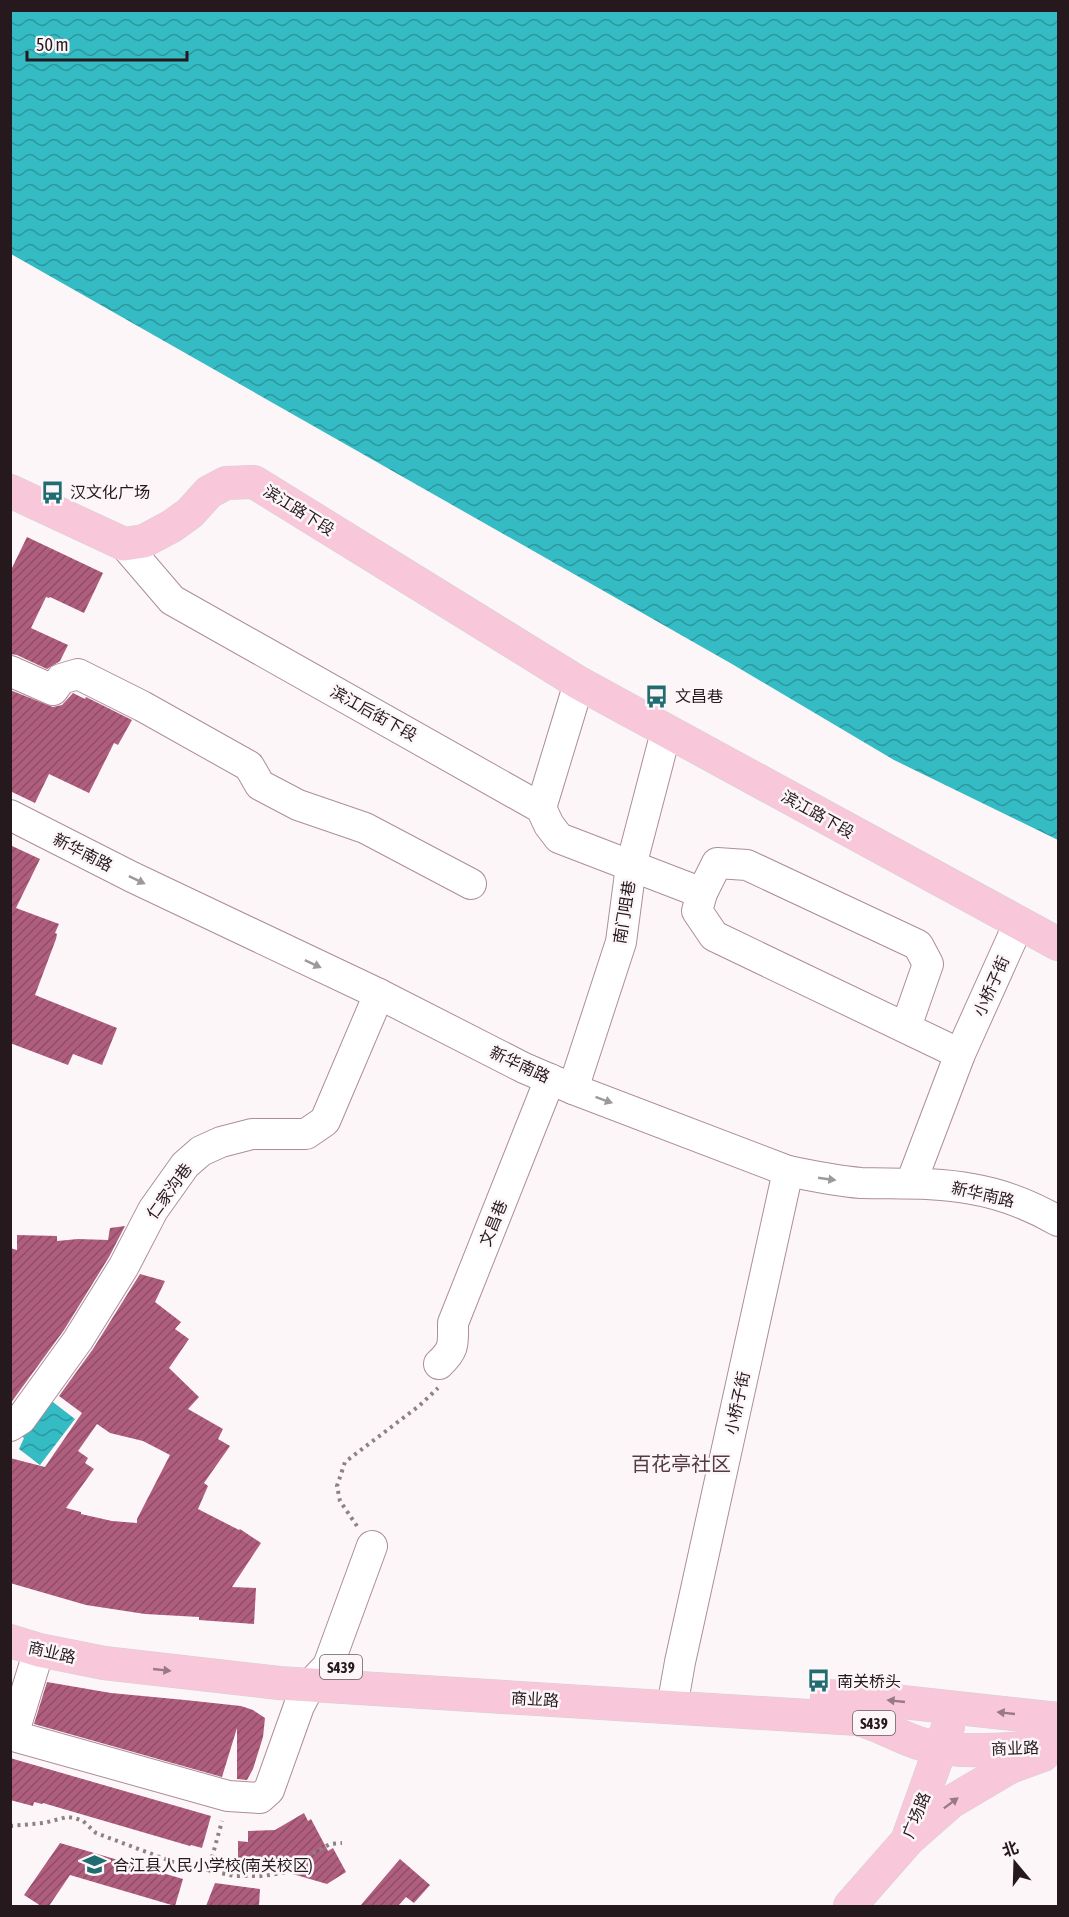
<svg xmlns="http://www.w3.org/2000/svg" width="1069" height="1917" font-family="'Asap Condensed','Noto Sans SC',sans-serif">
  <defs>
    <pattern id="water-waves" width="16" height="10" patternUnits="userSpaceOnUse" patternTransform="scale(1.5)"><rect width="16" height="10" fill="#34bbc3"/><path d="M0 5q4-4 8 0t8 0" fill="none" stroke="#2c979e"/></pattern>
    <pattern id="building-hatch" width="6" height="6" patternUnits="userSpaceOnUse" patternTransform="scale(1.5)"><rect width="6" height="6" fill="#b05e7e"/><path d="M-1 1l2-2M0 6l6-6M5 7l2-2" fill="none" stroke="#8f4d67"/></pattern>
  </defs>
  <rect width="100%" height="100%" fill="#fdf6f8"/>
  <g fill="url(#water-waves)">
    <polygon points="11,10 1058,11 1058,840 894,760 732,664 11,254"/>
    <polygon points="49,1399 75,1419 40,1465 19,1449 24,1438 21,1436"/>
  </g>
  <g fill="url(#building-hatch)" fill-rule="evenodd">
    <polygon points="27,537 103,573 84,613 50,597 49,598 46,597 31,628 68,645 60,661 47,669 17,655 10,654 10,572"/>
    <polygon points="10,690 53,707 62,705 73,693 85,699 86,697 132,720 118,745 114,743 89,793 49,774 35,803 10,791"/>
    <polygon points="10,845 40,859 16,908 59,924 55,933 57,934 56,939 35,995 117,1028 102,1065 73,1054 68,1065 10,1043"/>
    <polygon points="125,1226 109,1257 64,1330 10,1404 10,1248 17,1250 17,1235 57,1236 57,1241 78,1239 108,1240 110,1228"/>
    <path d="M140,1274L165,1281L155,1302L181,1322L175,1329L189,1339L169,1368L199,1397L188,1409L223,1429L218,1439L230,1446L204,1483L208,1486L198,1509L239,1530L240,1529L261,1543L232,1587L256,1588L254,1624L199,1620V1617L145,1614L86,1605L10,1583V1458L45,1467L82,1413L59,1396L93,1349ZM97,1424L110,1433L143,1441L170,1455L137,1519V1523L112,1521L81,1514V1512L66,1508L94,1469L85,1463L88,1458L78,1451Z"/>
    <polygon points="47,1682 111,1693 185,1700 241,1706 253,1710 265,1718 263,1737 253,1769 247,1780 237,1779 237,1728 222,1777 34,1724"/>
    <polygon points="10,1758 211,1816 202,1848 191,1845 190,1846 43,1803 42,1804 34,1802 33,1806 10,1800"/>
    <polygon points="304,1813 308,1821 311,1819 328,1851 333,1848 346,1872 327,1884 238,1858 238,1841 248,1842 248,1831 275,1830"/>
    <polygon points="60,1843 183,1879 175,1906 70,1875 49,1906 41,1906 24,1895"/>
    <polygon points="400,1859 430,1885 414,1903 406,1897 398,1906 360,1906"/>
    <polygon points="215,1883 260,1889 259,1906 206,1906"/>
  </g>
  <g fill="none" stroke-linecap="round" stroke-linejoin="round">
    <defs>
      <g id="minor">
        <polyline points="124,544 172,600 541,808 549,825 559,838 702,893"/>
        <polyline points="10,671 53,690 61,679 78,674 142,706 249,766 260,785 298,805 365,828 471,884"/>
        <polyline points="541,808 579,683"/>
        <path d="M10,815L132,877L379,994L524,1068L573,1089L788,1171C812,1176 836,1181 861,1183C898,1184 935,1182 972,1189C1002,1194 1032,1206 1058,1221"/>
        <polyline points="906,1027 928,964 918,945 747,865 717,863 702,893 697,911 714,936 960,1054"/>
        <polyline points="573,1089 621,942 631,866 666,732"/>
        <polyline points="911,1183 960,1054 1019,923"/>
        <path d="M439,1364C455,1349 453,1344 453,1323L550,1079"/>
        <polyline points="10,1426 21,1419 78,1340 124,1266 153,1210 185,1165 201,1151 221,1142 252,1134 306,1134 325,1121 379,994"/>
        <polyline points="672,1707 680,1662 788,1171"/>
        <polyline points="10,1735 228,1796 260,1798 269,1790 299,1706 310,1685 328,1666 372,1546"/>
        <polyline points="13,1735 39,1650"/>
      </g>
      <g id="major">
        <polyline points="10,491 124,544 144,541 172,526 190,513 209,492 226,483 254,482 579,683 1058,944"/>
        <path d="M10,1641L39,1650L104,1663L279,1683L857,1719C881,1724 901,1739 925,1745C966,1755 1017,1748 1058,1746"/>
        <polyline points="827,1696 875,1699 1058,1719"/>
        <polyline points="910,1838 951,1802 1010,1767 1043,1755"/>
        <polyline points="850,1906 907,1841 948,1727"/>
      </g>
    </defs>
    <use href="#minor" stroke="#ac8e98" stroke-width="32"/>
    <use href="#major" stroke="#d3d1d2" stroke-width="34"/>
    <g stroke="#8c8386" stroke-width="4" stroke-dasharray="3 4.5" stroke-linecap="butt">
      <polyline points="357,1526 340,1501 337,1486 345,1462 419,1406 438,1388"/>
      <polyline points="10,1826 44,1823 67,1817 75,1818 83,1821 96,1833 173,1862 234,1876 263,1876 288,1872 315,1852 330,1844 342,1843"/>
      <polyline points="208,1872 222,1821"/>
    </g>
    <use href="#minor" stroke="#fff" stroke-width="30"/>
    <use href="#major" stroke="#f8c8da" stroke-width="33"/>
  </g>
  <defs><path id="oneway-solid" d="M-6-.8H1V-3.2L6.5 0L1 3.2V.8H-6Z" transform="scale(1.5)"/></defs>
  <g fill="#9d9899">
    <use href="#oneway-solid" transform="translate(137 880) rotate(26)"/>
    <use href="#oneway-solid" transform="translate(313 964) rotate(25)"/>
    <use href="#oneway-solid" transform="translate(604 1100) rotate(20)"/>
    <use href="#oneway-solid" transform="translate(827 1179) rotate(8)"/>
  </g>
  <g fill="#997985">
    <use href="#oneway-solid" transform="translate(162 1670) rotate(6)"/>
    <use href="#oneway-solid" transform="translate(896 1701) rotate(-174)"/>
    <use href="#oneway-solid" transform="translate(1006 1713) rotate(-174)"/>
    <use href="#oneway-solid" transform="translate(951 1803) rotate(-37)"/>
  </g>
  <defs>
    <symbol id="bus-bare" viewBox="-9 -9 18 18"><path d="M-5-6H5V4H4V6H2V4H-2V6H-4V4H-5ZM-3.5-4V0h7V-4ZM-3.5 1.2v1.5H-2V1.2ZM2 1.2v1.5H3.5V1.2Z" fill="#206c71" stroke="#fdf6f8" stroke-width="2.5" paint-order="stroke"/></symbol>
    <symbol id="school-bare" viewBox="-9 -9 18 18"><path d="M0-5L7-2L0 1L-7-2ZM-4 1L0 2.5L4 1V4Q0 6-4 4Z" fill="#206c71" stroke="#fdf6f8" stroke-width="2.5" paint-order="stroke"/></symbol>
  </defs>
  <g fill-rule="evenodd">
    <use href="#bus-bare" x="36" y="476" width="33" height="33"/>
    <use href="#bus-bare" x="640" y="680" width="33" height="33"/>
    <use href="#bus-bare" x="802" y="1664" width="33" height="33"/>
    <use href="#school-bare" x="78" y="1848" width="33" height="33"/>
  </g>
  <g text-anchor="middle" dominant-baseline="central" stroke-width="5" stroke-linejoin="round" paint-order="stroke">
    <g fill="#fdf6f8" stroke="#665b5f" stroke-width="1.5">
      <rect x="320" y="1655" width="42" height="24" rx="4.5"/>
      <rect x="853" y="1711" width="42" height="24" rx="4.5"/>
    </g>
    <g font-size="15" font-weight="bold" fill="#25191d">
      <text x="341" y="1667">S439</text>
      <text x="874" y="1723">S439</text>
    </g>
    <g font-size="16" fill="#25191d" stroke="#fdf6f8" text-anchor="start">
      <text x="70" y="492">汉文化广场</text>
      <text x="675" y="696">文昌巷</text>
      <text x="837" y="1681">南关桥头</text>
      <text x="113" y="1865">合江县人民小学校(南关校区)</text>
    </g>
    <g font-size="16" fill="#25191d" stroke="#fdf6f8">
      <text transform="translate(299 510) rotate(32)">滨江路下段</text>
      <text transform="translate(374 713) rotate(29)">滨江后街下段</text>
      <text transform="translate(818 814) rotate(29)">滨江路下段</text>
      <text transform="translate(83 852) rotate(27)">新华南路</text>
      <text transform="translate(624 912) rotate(-81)">南门咀巷</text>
      <text transform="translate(991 986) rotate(-66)">小桥子街</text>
      <text transform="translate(520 1064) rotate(25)">新华南路</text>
      <text transform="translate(169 1191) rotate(-54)">仁家沟巷</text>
      <text transform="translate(983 1194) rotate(13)">新华南路</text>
      <text transform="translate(493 1223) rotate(-68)">文昌巷</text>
      <text transform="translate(737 1403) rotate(-78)">小桥子街</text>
      <text transform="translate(52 1652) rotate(13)">商业路</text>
      <text transform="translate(535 1699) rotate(3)">商业路</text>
      <text transform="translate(1015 1748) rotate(-2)">商业路</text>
      <text transform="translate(916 1815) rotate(-68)">广场路</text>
    </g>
    <g font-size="20" fill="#543a43" stroke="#fdf6f8">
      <text x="681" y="1463">百花亭社区</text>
    </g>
  </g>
  <rect width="1069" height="1917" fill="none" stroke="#25191d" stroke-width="24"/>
  <g transform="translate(1015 1863) rotate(341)" stroke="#fdf6f8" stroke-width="4.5" paint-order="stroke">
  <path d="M0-4.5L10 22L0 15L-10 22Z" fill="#25191d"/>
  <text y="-9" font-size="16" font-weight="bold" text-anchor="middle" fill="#25191d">北</text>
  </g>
  <path d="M27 51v9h160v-9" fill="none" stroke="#25191d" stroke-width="3"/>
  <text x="36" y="51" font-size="18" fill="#25191d" stroke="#fdf6f8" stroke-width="4.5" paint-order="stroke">50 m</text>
</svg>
